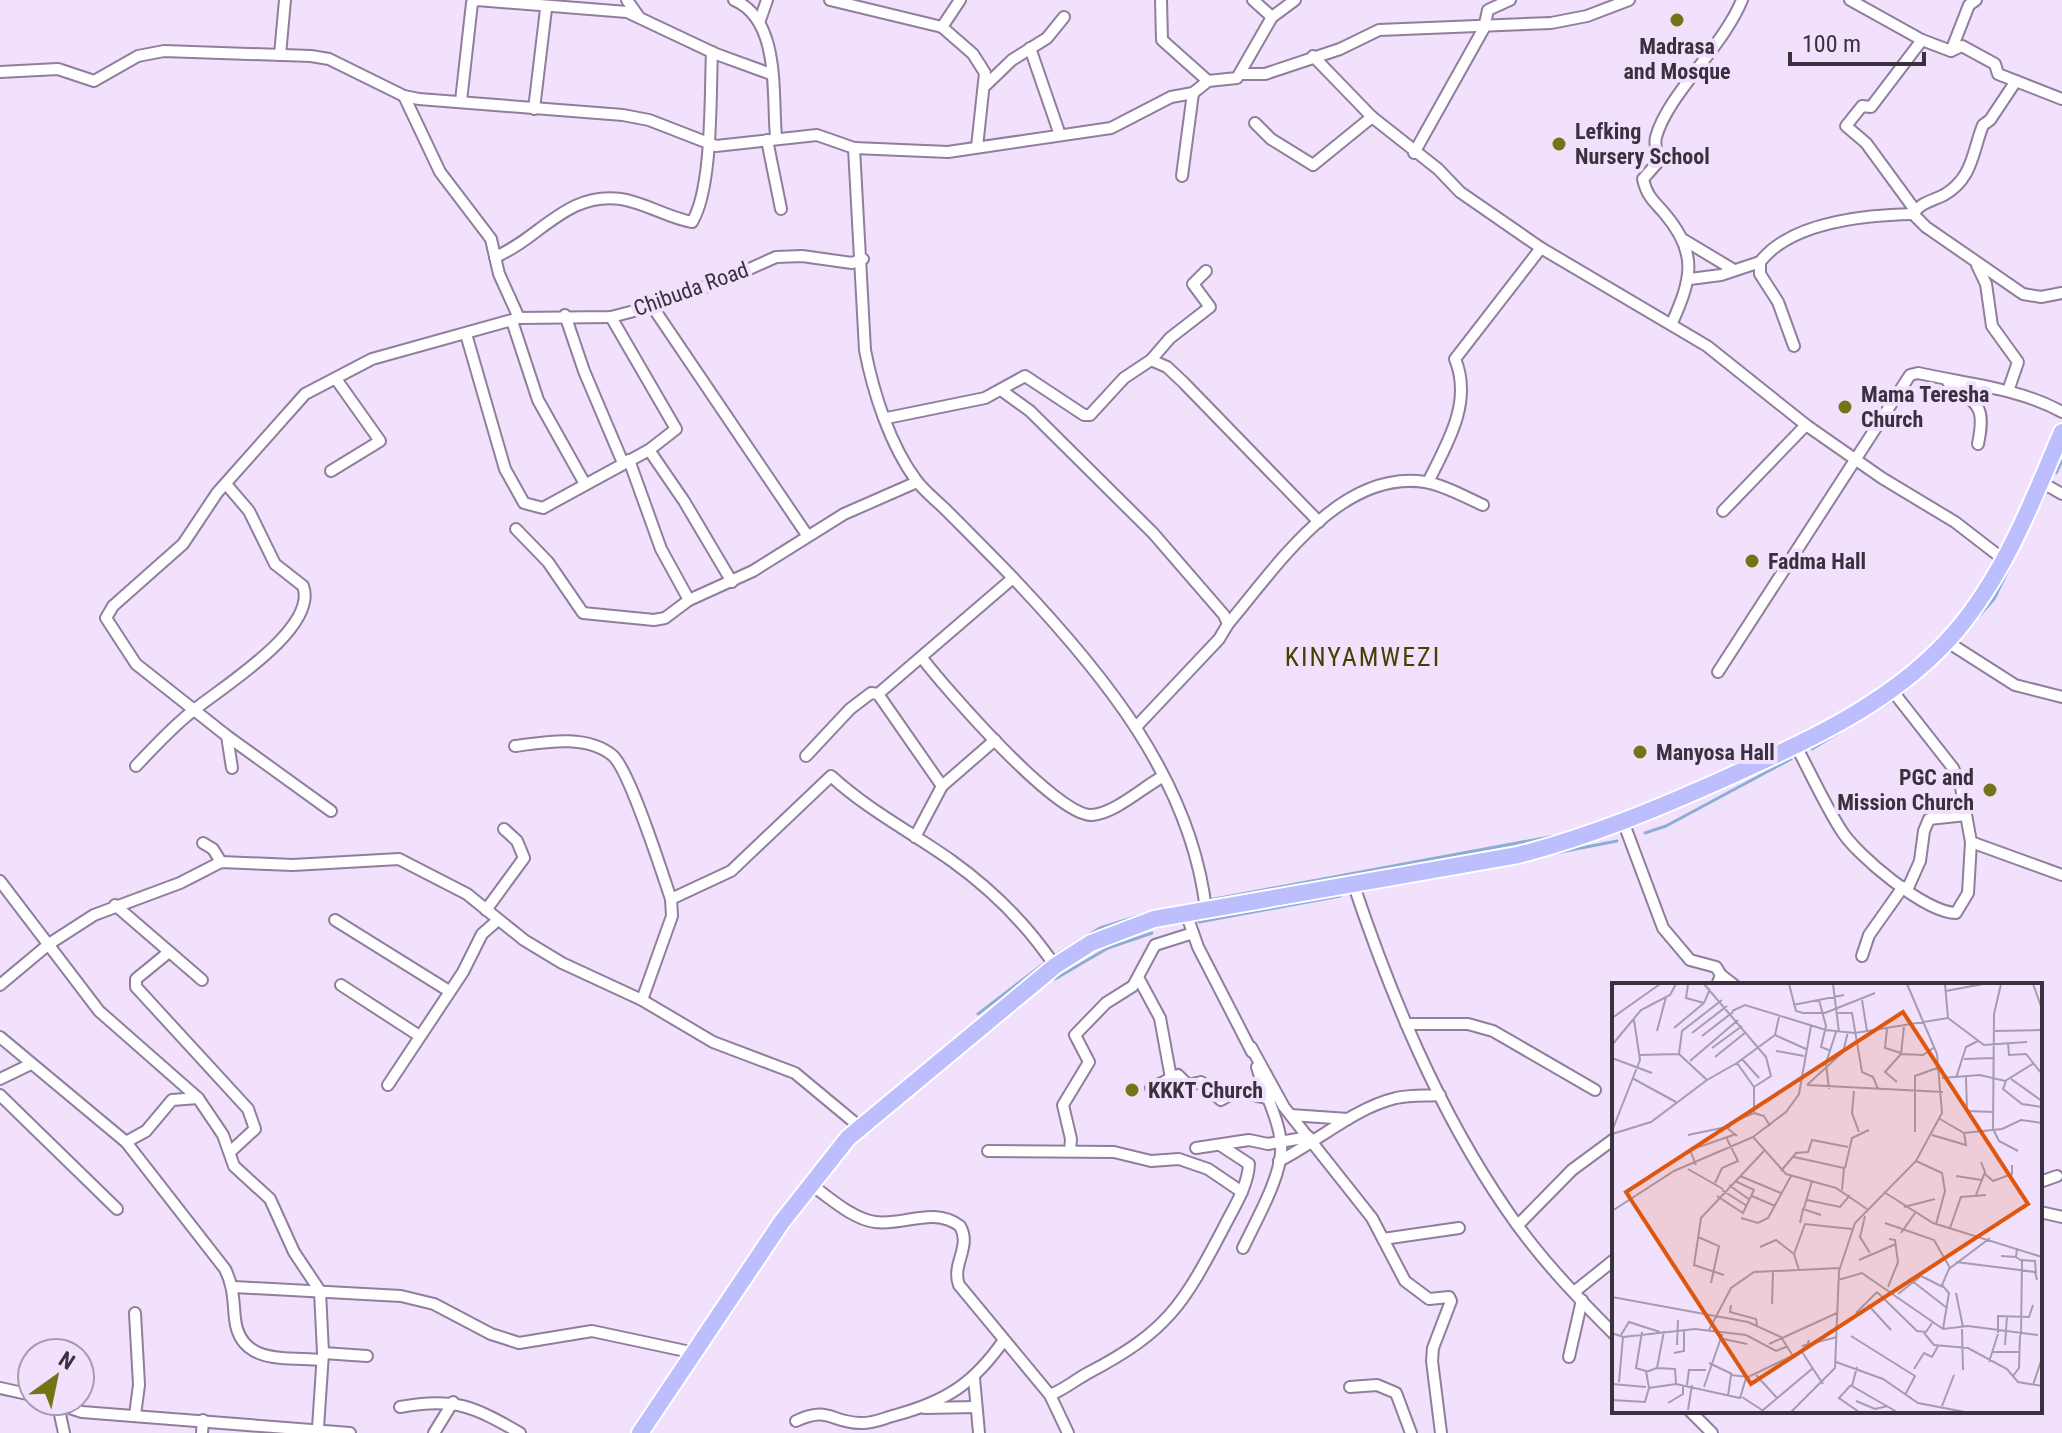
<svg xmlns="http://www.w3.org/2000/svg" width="2062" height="1433" font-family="'Roboto Condensed',sans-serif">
  <rect width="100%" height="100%" fill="#f1e1fc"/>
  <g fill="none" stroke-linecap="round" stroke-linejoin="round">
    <g stroke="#8baed2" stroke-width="3">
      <polyline points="2056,473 2062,461"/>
      <polyline points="1965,632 1994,599 2045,494"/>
      <polyline points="1940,659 1949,651"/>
      <polyline points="1901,694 1922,675"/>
      <polyline points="1812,749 1891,701"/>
      <polyline points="1645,833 1666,826 1791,759"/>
      <polyline points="1550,854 1617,841"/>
      <polyline points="1367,890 1397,884"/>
      <polyline points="1209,900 1555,836"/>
      <polyline points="1199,922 1340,896"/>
      <polyline points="1054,956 1100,928 1148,913"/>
      <polyline points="1055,979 1108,948 1152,933"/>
      <polyline points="978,1014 1046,962"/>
    </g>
    <defs>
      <g id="minor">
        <polyline points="627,0 639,17"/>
        <path d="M734,0C781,20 772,95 776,137"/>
        <polyline points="830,0 942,27"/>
        <polyline points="960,0 942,27 973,54 985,73 977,147"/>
        <polyline points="1161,0 1162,40 1208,81"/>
        <polyline points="1253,0 1272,17"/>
        <polyline points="1850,0 1922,40 1951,51 1962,46 1995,64 1998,74 2062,99"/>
        <polyline points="760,20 767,0"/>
        <polyline points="1030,48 1060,135"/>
        <polyline points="1951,51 1969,5 1976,0"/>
        <polyline points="280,55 285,0"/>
        <polyline points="1313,56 1372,117 1438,169 1460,192 1541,248 1707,346 1806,425 1882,478 1955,522 2003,559"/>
        <path d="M0,72L58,69L94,81L138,56L164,51L311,56L329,59L404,96L419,99L623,115L649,120L716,146L817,135L854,148L865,350C873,392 890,445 916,480C924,491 936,500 946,510C969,533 992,556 1014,579C1102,672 1191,779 1206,910"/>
        <polyline points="1242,74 1265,74 1340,49 1379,30 1551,23 1587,16 1629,0"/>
        <path d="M2016,81L1990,120L1983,125C1972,153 1973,178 1944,195C1932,201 1921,202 1913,214L1926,227L2023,294L2041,297L2062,293"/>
        <polyline points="986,85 1012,60 1047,38 1064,17"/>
        <polyline points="404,96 440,172 491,239 499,274 519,318"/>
        <polyline points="461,101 472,3 477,0 627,12 716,54 771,74"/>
        <polyline points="534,109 546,9"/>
        <polyline points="1255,123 1271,139 1313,165 1372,117"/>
        <polyline points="767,140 781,209"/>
        <polyline points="854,148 948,152 1111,128 1171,97 1193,93 1208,81 1237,78 1272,17 1295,0"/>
        <polyline points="1414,153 1484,28 1488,10 1510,0"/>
        <polyline points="1182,176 1193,93"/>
        <polyline points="1915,210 1866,143 1846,126 1862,106 1871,107 1922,40"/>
        <polyline points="1684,240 1734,270"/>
        <path d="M495,257C539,239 567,191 621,199C646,203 668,218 692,222C713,188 710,94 712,52"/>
        <polyline points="1977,265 1986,284 1992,326 2018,362 2008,391"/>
        <polyline points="1690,279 1721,275 1760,262"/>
        <polyline points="652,306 807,535"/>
        <polyline points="565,315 584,371 623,463"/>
        <polyline points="512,321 538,400 585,484"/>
        <path d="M1672,323C1691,280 1699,254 1665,214C1654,201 1647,197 1643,179L1658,162C1657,154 1654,144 1656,137C1668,94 1723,47 1742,0"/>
        <polyline points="466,334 505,469 524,503 543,508 649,450 676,429 611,317"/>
        <path d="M1794,346L1778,302L1760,274V262C1791,222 1865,215 1913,214"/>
        <polyline points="1151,360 1170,338 1210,307 1193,284 1206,271"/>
        <path d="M1948,382C1978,405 1986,405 1978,444"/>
        <polyline points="1001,390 1030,411 1153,533 1224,615 1228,624 1219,639 1136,727"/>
        <polyline points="887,418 985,398 1025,376 1084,415 1090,415 1124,378 1151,360 1167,367 1183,382 1319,522"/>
        <polyline points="649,450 684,501 732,582"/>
        <polyline points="629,460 661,549 689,600"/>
        <polyline points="331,471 380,441 336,379"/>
        <path d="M1428,482C1447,444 1473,402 1455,359L1541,248"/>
        <polyline points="2041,482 2062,494"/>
        <polyline points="1723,511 1806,425"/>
        <polyline points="516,529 548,562 583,613 654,620 665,618 689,600 753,571 844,514 917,482"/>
        <path d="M1228,624C1275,569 1339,469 1425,482C1444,485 1465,497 1483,505"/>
        <polyline points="1946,641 2015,685 2062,697"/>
        <path d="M922,658C946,689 1057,817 1092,815C1115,813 1142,788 1162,777"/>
        <path d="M1718,672L1910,375L1918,373C1967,384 2019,388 2062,412"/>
        <polyline points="1891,689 1953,768 1961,787 1971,842 2062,875"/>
        <polyline points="878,694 1013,578"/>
        <polyline points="227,736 331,811"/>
        <path d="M515,746C545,742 586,734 612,755C629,768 662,873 671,899L672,916L642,1000"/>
        <path d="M1796,746C1811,774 1824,803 1841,830C1856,855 1926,913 1956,913L1968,893L1971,842"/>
        <polyline points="806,756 850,709 871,693 878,694 942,786"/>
        <path d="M136,766C154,747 173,726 194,710C221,688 319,628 303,586L275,564L249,511L226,484"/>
        <polyline points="232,768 227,736 136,664 106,618 113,606 183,544 217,493 305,394 372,359 519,318 611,317 634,311 720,282 776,257 802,256 852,263 863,259"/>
        <polyline points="1624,824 1663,928 1690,960 1716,967 1721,975 1717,985"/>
        <polyline points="915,837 942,786 995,740"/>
        <polyline points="203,843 213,849 221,862"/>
        <polyline points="0,881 99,1011 198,1098 223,1135 234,1166 270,1199 294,1252 320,1291 323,1353 318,1428"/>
        <path d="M1353,883C1391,996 1438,1110 1506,1209C1537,1255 1575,1295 1614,1334"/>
        <polyline points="1907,890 1920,861 1924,831 1929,819 1966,815"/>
        <path d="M671,899L731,871L831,776C868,810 911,832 952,861C991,889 1028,926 1055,966"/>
        <polyline points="115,905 202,980"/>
        <polyline points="486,910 524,858 517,841 504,829"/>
        <polyline points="1186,913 1198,947 1252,1052"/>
        <polyline points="335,920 449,991"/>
        <polyline points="169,952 136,979 136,987 248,1109 255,1129 230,1152"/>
        <polyline points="1862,956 1869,935 1903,887"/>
        <polyline points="1721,975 1734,985"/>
        <polyline points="1139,979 1160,1018 1171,1078"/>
        <polyline points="0,985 49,944 94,915 180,883 221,862 293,865 399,859 467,894 524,940 562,963 642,1000 713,1042 795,1073 860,1127"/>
        <polyline points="341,985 418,1035"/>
        <polyline points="1406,1024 1468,1024 1493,1031 1595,1090"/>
        <path d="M0,1037L126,1142L225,1269C234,1287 233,1300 235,1319C240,1365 286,1357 322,1360"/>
        <polyline points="1251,1047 1284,1107 1372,1218 1405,1281 1429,1299 1449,1297 1451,1301 1433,1348 1432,1361 1441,1433"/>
        <polyline points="0,1079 31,1064"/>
        <polyline points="388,1085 463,972 482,934 498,920"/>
        <polyline points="1151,1088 1178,1075 1188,1085 1201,1082 1221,1100 1237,1091 1270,1099"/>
        <polyline points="0,1095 117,1209"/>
        <polyline points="1291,1115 1348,1119"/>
        <polyline points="126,1142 146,1131 172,1100 198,1098"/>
        <polyline points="1196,1148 1249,1140 1268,1144 1309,1137"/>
        <polyline points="988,1151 1114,1152 1151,1161 1179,1159 1208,1169 1242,1192"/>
        <polyline points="1070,1151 1071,1139 1063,1105 1089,1062 1075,1035 1106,1003 1133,986 1155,945 1193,933"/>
        <path d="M1279,1161C1317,1142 1354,1108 1396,1098C1410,1095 1426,1096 1440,1095"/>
        <polyline points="2040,1182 2057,1176"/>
        <path d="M810,1184C829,1197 852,1219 875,1222C905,1226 933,1206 960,1226C972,1247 951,1264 959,1285L1050,1395L1068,1433"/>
        <polyline points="2040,1212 2062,1217"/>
        <polyline points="1518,1225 1572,1170 1614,1139"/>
        <polyline points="1383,1239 1459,1228"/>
        <path d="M1243,1248C1255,1222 1284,1173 1281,1144C1279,1119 1264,1092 1257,1067"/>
        <polyline points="234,1287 401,1296 434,1304 491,1334 519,1343 592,1331 695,1353"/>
        <polyline points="1574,1292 1614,1260"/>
        <polyline points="323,1353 367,1356"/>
        <polyline points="1569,1357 1582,1300"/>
        <polyline points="974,1378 979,1433"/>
        <polyline points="1350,1387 1377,1385 1396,1393 1411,1433"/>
        <polyline points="0,1388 32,1395"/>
        <path d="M1050,1395C1065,1389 1075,1380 1088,1373C1168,1331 1183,1305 1224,1227C1234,1207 1248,1186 1249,1164L1220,1145"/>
        <polyline points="49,1401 82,1412 350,1433"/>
        <polyline points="58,1405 64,1433"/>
        <path d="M400,1407C454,1397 473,1406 520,1433"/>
        <polyline points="924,1408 976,1407"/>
        <polyline points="1690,1411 1712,1433"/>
        <polyline points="135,1415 139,1385 135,1313"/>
        <path d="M796,1421C829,1406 830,1422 860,1423C873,1424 884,1418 896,1415C947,1401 974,1383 1004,1340"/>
        <polyline points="202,1433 203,1420"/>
        <polyline points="434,1433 453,1402"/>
      </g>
      <path id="primary" d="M640,1433L781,1223L848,1138L1055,966L1091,943L1154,919L1518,855C1592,836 1659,808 1728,777C1811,739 1897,701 1957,630C2005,573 2033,500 2062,432"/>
    </defs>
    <use href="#minor" stroke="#907e9c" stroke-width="14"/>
    <use href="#primary" stroke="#fff" stroke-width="20"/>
    <use href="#minor" stroke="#fff" stroke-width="10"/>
    <use href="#primary" stroke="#bcbefd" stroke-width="16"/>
  </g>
  <g fill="#767316" stroke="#f1e1fc" stroke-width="3">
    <circle cx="1677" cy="20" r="8"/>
    <circle cx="1559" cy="144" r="8"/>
    <circle cx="1845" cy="407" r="8"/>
    <circle cx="1752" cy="561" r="8"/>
    <circle cx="1640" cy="752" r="8"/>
    <circle cx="1990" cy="790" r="8"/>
    <circle cx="1132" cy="1090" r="8"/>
  </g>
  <g text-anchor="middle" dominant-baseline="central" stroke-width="8" stroke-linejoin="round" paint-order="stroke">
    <g font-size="22" font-weight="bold" fill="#39313e" stroke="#f1e1fc" text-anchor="start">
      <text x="1677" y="46" text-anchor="middle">Madrasa<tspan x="1677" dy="25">and Mosque</tspan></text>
      <text x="1575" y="131">Lefking<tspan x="1575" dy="25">Nursery School</tspan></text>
      <text x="1861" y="394">Mama Teresha<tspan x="1861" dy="25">Church</tspan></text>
      <text x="1768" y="561">Fadma Hall</text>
      <text x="1656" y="752">Manyosa Hall</text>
      <text x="1974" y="777" text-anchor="end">PGC and<tspan x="1974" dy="25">Mission Church</tspan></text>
      <text x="1148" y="1090">KKKT Church</text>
    </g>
    <g font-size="22" fill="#39313e" stroke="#f1e1fc">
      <text transform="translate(691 289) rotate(-20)">Chibuda Road</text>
    </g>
    <g font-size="26" letter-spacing="2" fill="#444100" stroke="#f1e1fc">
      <text x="1363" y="657">KINYAMWEZI</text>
    </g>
  </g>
  <g transform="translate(1612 983)">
    <rect width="430" height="430" fill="#f1e1fc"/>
    <path fill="none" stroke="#a79bb0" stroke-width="2" d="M76,1L74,15L92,20M92,1L154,74L159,93L142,104M177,1L184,28L191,30H213L263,10M221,1L227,49M333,1L336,35M421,1L430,26M334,8L371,1M207,17L214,43L209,64L219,68M250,17L255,48M181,22L232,12M120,28L133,22L214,47L243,50L336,35L372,62L415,59M224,30H240L250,89L261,94L266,106M0,35L48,1M292,44L289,71L311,72L323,64M62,45L92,20L98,6M275,46L273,65L289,70M45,48L54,14M383,48L430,47M80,50L115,23M163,52L194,66M90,53L121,29M396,60L397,72L414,71L430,91M0,62L29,27L58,12L64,1M100,65L130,43M164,68L192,73M67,71L70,48L110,17M103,74L134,49M0,75L40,90M130,76L147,95M352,76L382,75M78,78L126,37M354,94L355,128L382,129M20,95L64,119M330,95L368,92L393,98L422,80M344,95L354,64L366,58M399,96L430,118M95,97L125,80M394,98L391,106L410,121L430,124M285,99L273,89L289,71M195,102L331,109M195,102L231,69L236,49M217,106L214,80L224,49M242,108L240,130L247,149M328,136L352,150L390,146L409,137L430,140M158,143L152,133L142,130V104L125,80L163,52L167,34M117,145L118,140L142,130M381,146L382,31L389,1M381,146L387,158L406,168M0,148L28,77L22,37M303,149V93L328,84M0,151L39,139L95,97L67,71L27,72M76,152L114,144L125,153M320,152L354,162L352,150M141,154L174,129L187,111L199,43M182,174L232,185L230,207M304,178L330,190L333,208L324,241M84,182L78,167L124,151M233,185L240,155L257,147M76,186L111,206M169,188L184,170L196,169L200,157L236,164M373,191L381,198L400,191V182M128,193L169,210M344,193L370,197M103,200L110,185L126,178L114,154M117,202L138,217M110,207L135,223M272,209L321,240L430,274M364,212L373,189L369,179M105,213L131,230L142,207L123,198M140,213L163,223M195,217L228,224L238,212M292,224L323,216M192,225L200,198M0,228L62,188L141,154L174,191L224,205L255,226M253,233L248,254L258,270M129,235L146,240L156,235L179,193M188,240L191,226L209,232M273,240L322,257L338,285M338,245L349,214L374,212M289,250L303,230M86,254L107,263L99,300M148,264L164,257L182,271L187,287M182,271L193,241L240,246M389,273L404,274L405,265M404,274L410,278L409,352M247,277L284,261M409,277L423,278L424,290M344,279L423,289L425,297M112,292L82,282L89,235L152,168M226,297L250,290L331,346L356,343L426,352M299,297L335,325M276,304L286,279L283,257L277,256M265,309L305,348L314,349L320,340M344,310L351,344M286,311L309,293L331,304M0,314L136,339L169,354L181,373M160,321L161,289M119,322L118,329L144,336L145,343M256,322L279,347M244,330L265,309M331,346L337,310L330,302L337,286L378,255M350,346L351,387M97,347L119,305L142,289L228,285M30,349L24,385L34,388L37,405M0,350L11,354L7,399M312,350L322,362L356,365L395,386L406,399L430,403M386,350V333L417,334L421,322M9,352L17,339L48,349M239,353L303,393L293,412M11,354L83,346L134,352L164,368L176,363M107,355L135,361M157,361L225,330M65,362L66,337M393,362L395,333M190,363L225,354M190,369L211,401M381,369H408M62,370L72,368V347M224,379L271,396L306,420L353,429M377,379L386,351M97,380L120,391M245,384L240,403L285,429M45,385L63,386L64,401M302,386L312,370L320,374L326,363M34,389L45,385L52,348M144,392L165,415M401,393L407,385L408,352M0,401L34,404M75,402L77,387H94M239,402L227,415L247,429M421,402L430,375M92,404L111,349M116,413L119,392L137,394M130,414L153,429M0,417L33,419L37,405L64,401L128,415L134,395L194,366L197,357M244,418L263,426L276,423M56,420L71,411V402M330,423L342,392M76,427L80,402M151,427L201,385M179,429L223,385L227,288L243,240L304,178L330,130L325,71L295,1"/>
    <path fill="#df570e" fill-opacity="0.15" stroke="#df570e" stroke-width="4" d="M291,29L416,221L139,401L14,209Z"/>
    <rect width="430" height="430" fill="none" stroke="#39313e" stroke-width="4"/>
  </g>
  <g transform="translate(56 1377) rotate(33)"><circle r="38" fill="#f1e1fc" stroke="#a79bb0" stroke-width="2"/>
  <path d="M0-6L14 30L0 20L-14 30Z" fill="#767316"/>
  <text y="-12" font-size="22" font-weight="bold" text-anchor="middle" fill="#39313e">N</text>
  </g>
  <path d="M1790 52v12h134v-12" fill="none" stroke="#39313e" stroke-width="4"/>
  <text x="1802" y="52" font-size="24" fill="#39313e" stroke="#f1e1fc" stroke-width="6" paint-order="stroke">100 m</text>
</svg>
